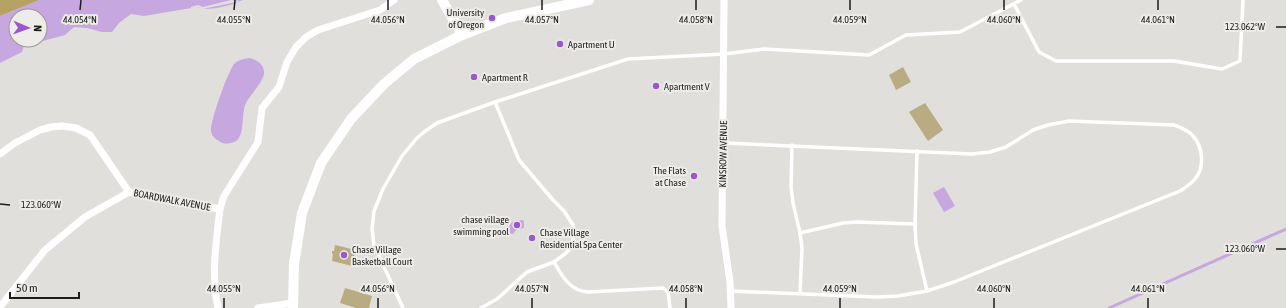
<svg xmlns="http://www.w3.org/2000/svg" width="1286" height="308" font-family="'Asap Condensed',sans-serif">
  <rect width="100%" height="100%" fill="#e0dfdc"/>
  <g fill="#baac82">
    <polygon points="903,67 911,82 896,90 889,75"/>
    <polygon points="925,103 943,130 928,141 909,112"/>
    <polygon points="335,245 356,250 354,257 356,257 356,259 354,259 352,266 332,261 333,254 332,254 332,251 334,251"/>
    <polygon points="345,288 372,296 369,308 356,308 340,303"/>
  </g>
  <polygon fill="#b7a265" points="0,0 40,0 0,16"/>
  <g fill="#c6a7df" fill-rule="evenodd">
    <path d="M40,0H243C233,5 208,12 197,7L144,16L131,14L119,23L112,32H102L87,28L74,27L65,35L24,46L22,52L0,63V16ZM16,16H40V40H16Z"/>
    <path d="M250,58C256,60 264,64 264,72C265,80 250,95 246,103C240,114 247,141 231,143C226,144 223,144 219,141C215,139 212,136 211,132C209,124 229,68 235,63C240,59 244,59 250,58Z"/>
    <polygon points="944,187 955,206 944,212 933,193"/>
    <polygon points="522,220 524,221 524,228 517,229 513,234 511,234 507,230 512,222"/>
  </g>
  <polygon fill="#e0dfdc" points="231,0 242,1 202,9 198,7 191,9 191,7 198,5 203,7"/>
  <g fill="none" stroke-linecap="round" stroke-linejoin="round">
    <polyline stroke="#c6a7df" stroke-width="3" points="1109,308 1286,229"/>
    <g stroke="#fff" stroke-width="3.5">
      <polyline points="1014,4 1039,52 1056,61 1174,61 1222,69 1240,61 1243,0"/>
      <polyline points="495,102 519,160 553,200 564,211 573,225 573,241 570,249 566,253 554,262"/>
      <path d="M724,143L972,154L990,152L1006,147L1033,130L1048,125L1069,121L1174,125C1181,128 1188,130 1193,136C1203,147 1205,167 1195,179C1191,184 1186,187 1180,191L954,282L927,291L898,296L877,297L730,291"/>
      <polyline points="792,145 791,187 793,203 800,233 802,248 800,293"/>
      <polyline points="917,151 915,224 916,244 927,291"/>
      <polyline points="800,233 843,223 857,222 915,224"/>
      <polyline points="403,308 374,245 372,229 374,211 383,189 402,156 417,138 424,132 437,123 495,102 628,59 724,54 764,49 869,55 906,35 960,32 1021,0"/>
      <path d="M481,308L497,299L527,272L554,262C562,276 570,291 588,292L663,288L668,292L670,308"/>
    </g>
    <g stroke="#fff" stroke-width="7">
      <polyline points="724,0 722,226 730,282 731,308"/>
      <path d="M0,154L15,143L40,130L51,127L62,126L76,128L90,135L129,192L161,199L220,209C216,242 211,275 218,308"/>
      <polyline points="220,209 224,196 258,142 262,108 279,87 287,62 296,47 306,37 318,30 380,10 394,0"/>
      <polyline points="0,307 45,250 85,217 129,192"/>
      <polyline points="258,308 293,303"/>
    </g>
    <g stroke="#fff" stroke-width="10">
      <polyline points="442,0 462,35"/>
      <polyline points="293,308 294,264 302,213 321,163 351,119 384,84 414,59 462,35 506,18 589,0"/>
    </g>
  </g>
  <path fill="none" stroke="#1d1d1c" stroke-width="1.5" d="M80,10L81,0M234,10L235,0M388,10V0M542,10V0M696,10V0M850,10V0M1004,10V0M1158,10V0M1276,27H1286M0,204L10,205M1276,249H1286M224,308V298M378,308V298M532,308V298M686,308V298M840,308V298M994,308V298M1148,308V298"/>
  <g fill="#9c57cb" stroke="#edece9" stroke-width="1.5">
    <circle cx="492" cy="18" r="4"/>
    <circle cx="560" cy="44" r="4"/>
    <circle cx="474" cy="77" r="4"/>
    <circle cx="656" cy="86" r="4"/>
    <circle cx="694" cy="176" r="4"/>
    <circle cx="517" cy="225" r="4"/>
    <circle cx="532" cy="238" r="4"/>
    <circle cx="344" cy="255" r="4"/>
  </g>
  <g text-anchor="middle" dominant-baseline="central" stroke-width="4" stroke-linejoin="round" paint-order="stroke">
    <g font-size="10" fill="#1d1d1c" stroke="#edece9" text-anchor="start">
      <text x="484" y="12" text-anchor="end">University<tspan x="484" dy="12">of Oregon</tspan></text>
      <text x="568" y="44">Apartment U</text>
      <text x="482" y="77">Apartment R</text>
      <text x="664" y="86">Apartment V</text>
      <text x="686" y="170" text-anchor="end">The Flats<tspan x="686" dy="12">at Chase</tspan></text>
      <text x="509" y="219" text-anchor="end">chase village<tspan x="509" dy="12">swimming pool</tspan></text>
      <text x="540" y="232">Chase Village<tspan x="540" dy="12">Residential Spa Center</tspan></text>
      <text x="352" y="249">Chase Village<tspan x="352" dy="12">Basketball Court</tspan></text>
    </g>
    <g font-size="10" fill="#1d1d1c" stroke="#edece9">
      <text transform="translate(723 154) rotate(-89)">KINSROW AVENUE</text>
      <text transform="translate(172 200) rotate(11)">BOARDWALK AVENUE</text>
    </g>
  </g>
  <g font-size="10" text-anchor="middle" fill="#1d1d1c" stroke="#edece9" stroke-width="4" stroke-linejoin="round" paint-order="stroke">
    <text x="80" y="23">44.054°N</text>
    <text x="234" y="23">44.055°N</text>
    <text x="388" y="23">44.056°N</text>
    <text x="542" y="23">44.057°N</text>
    <text x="696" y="23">44.058°N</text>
    <text x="850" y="23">44.059°N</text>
    <text x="1004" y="23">44.060°N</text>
    <text x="1158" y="23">44.061°N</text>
    <text x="1245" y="30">123.062°W</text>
    <text x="41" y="208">123.060°W</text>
    <text x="1245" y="252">123.060°W</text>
    <text x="224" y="292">44.055°N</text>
    <text x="378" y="292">44.056°N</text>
    <text x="532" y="292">44.057°N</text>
    <text x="686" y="292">44.058°N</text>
    <text x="840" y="292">44.059°N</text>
    <text x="994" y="292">44.060°N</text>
    <text x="1148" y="292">44.061°N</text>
  </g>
  <g transform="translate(28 28) rotate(92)"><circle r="19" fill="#edece9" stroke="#9a9997"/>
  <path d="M0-3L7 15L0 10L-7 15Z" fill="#9c57cb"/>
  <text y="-6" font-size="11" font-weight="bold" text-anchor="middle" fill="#1d1d1c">N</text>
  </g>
  <path d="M10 292v6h69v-6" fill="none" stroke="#1d1d1c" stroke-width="2"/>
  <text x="16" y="292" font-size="12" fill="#1d1d1c" stroke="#edece9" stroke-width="3" paint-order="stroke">50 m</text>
</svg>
